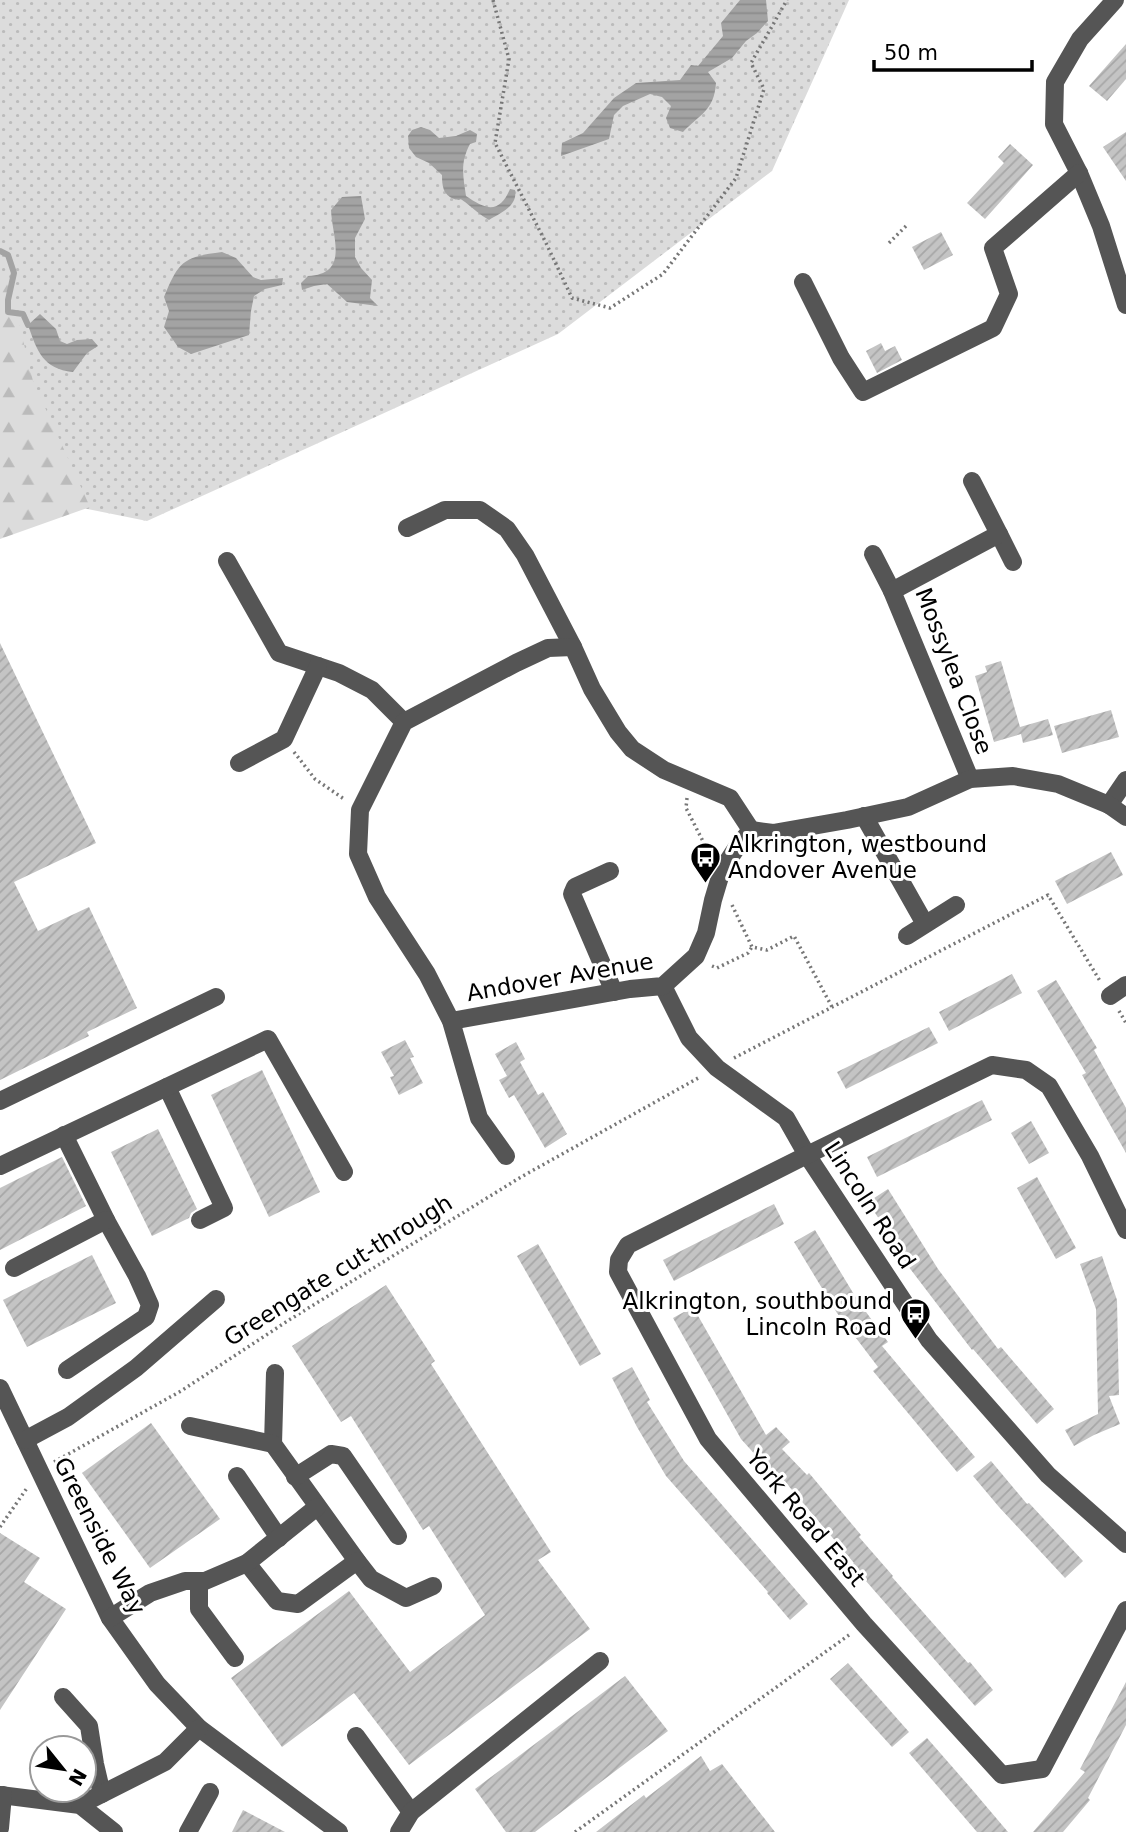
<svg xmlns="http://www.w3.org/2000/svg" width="1126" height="1832" font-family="'DejaVu Sans',sans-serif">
  <defs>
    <pattern id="grass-dots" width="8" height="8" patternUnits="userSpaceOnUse" patternTransform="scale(1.75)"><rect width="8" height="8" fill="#dcdcdc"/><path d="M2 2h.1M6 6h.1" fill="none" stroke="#bbb" stroke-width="1.8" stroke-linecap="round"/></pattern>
    <pattern id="forest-firs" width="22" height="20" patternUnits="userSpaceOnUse" patternTransform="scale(1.75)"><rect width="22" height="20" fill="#dcdcdc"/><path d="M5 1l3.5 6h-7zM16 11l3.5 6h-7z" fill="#bbb"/></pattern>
    <pattern id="water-rules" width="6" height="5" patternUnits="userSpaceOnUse" patternTransform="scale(1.75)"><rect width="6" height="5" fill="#a3a3a3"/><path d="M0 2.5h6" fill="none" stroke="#8b8b8b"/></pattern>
    <pattern id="building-hatch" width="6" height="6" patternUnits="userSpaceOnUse" patternTransform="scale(1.75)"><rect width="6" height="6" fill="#c4c4c4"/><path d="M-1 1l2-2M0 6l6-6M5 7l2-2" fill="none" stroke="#a7a7a7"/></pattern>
  </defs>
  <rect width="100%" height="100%" fill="#fff"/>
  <polygon fill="url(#grass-dots)" points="0,0 849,0 772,171 558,334 147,521 38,499 0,517"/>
  <polygon fill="url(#forest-firs)" points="0,269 12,295 33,381 90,507 0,539"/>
  <g fill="url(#water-rules)">
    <path d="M740,0H766L768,21L757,33L746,41L732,58L708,72L716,83C714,111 700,114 683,132L670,128L666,118L671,106L662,97L650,94L623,106L614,115L609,139L561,156L562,143L583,133L614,98L636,83L680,80L691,65L698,66L723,36L721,23Z"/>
    <path d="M421,127L430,130L439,138L456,136L470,130L477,134L476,142L470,144C460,163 463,175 466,196C485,209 499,215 510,189L515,190C518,206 501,213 489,220C480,215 473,208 465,202C457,196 464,202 454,199C443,195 442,186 442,175L429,163L416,157L409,148L408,136L412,130Z"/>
    <path d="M361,196L365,219L355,238V257L361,268L372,280L370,298L378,306L347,302L327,284L314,286L302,290L301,283L308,276C350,274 332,237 331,210L342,197Z"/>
    <path d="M222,252L236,258L253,277L261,280L283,278L282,285L265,289L254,296L251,311L249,335L191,354L178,347L164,327L169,311L164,297C179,261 183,257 222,252Z"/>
    <path d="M40,314L56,329L60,341L67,344L77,340L92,339L98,346L87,353L73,372C43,369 37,351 28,325Z"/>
  </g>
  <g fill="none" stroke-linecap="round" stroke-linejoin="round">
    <polyline stroke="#a3a3a3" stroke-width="6" points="0,251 8,255 14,273 8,300 8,312 23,314 28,325"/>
  </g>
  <g fill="url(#building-hatch)">
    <polygon points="1126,44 1126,79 1107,101 1089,86"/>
    <polygon points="1126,132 1126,181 1103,147"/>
    <polygon points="1010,144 1033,165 985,219 967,203 1004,163 998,157"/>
    <polygon points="941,232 953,255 924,270 912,247"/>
    <polygon points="881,343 885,351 895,346 902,360 877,373 866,351"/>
    <polygon points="0,643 96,843 14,882 38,931 89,907 137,1008 87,1032 89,1036 0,1080"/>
    <polygon points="1001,661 1020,727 1048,719 1053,735 1023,743 1021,734 994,742 975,676 987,672 985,666"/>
    <polygon points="1111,710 1119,737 1062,753 1054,726"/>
    <polygon points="1111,852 1123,875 1067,904 1055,881"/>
    <polygon points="1012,974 1022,993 949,1031 939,1012"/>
    <polygon points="1056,980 1097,1048 1094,1050 1126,1108 1126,1153 1082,1075 1086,1073 1037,991"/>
    <polygon points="929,1027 938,1043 846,1089 837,1072"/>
    <polygon points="405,1040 414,1057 410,1058 423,1083 399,1095 390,1077 394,1076 381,1052"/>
    <polygon points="516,1042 525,1059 520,1062 538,1095 543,1092 567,1134 545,1148 514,1095 509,1098 499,1080 507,1076 495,1054"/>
    <polygon points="262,1070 320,1192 269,1217 211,1095"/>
    <polygon points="982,1100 992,1120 877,1177 867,1157"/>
    <polygon points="1031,1121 1049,1153 1029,1164 1011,1133"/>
    <polygon points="158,1129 197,1209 191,1213 189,1218 152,1236 111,1152"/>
    <polygon points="62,1157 86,1206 0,1250 0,1188"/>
    <polygon points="1037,1177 1076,1248 1056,1259 1017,1188"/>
    <polygon points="888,1189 938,1269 998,1349 1001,1347 1054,1409 1037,1424 973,1349 972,1350 908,1266 879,1219 868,1202"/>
    <polygon points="774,1204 784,1224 674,1281 663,1260"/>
    <polygon points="815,1230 858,1301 888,1342 882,1346 975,1457 957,1472 873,1371 878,1367 837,1313 794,1242"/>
    <polygon points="538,1244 601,1354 580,1366 517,1256"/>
    <polygon points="92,1255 116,1303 27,1347 3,1300"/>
    <polygon points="1102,1256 1117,1300 1119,1395 1109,1396 1120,1424 1094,1435 1074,1446 1065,1430 1098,1414 1096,1309 1080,1264"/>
    <polygon points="386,1285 435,1361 431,1364 551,1552 538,1560 590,1629 409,1765 354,1693 282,1747 231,1678 349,1591 410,1672 485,1615 429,1526 423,1530 351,1416 341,1422 292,1346"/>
    <polygon points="693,1307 766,1435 776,1427 790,1442 782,1449 807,1475 809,1473 861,1535 859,1537 893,1576 892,1577 968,1663 970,1662 993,1690 975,1706 852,1565 854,1563 781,1477 778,1480 741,1439 673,1318"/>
    <polygon points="632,1367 650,1400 647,1402 684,1461 808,1604 790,1620 767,1593 768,1592 666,1476 637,1427 612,1378"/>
    <polygon points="151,1423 220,1519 150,1568 82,1473"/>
    <polygon points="991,1461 1027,1504 1029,1503 1083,1561 1065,1578 999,1507 973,1476"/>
    <polygon points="0,1533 40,1558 24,1582 66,1609 0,1710"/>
    <polygon points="848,1663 909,1732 892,1747 830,1679"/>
    <polygon points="625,1676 668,1731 535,1832 506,1832 475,1789"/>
    <polygon points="1126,1682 1126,1725 1088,1798 1090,1800 1063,1832 1033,1832 1085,1772 1080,1769"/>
    <polygon points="927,1738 969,1786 1008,1832 977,1832 909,1753"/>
    <polygon points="701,1756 710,1771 722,1764 775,1832 596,1832 644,1795 646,1798"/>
    <polygon points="243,1810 285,1832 232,1832"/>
  </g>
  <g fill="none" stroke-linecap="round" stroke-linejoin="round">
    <g stroke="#777" stroke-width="3.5" stroke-dasharray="2 3.5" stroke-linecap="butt">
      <polyline points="493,0 509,59 495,143 546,243 572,298 610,308 663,274 736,178 764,89 751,63 787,0"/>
      <polyline points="889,243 908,224"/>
      <polyline points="294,752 315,779 344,799"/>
      <polyline points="687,798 686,808 710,855"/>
      <polyline points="732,905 752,947 767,950 794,936 832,1007"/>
      <polyline points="712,966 717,968 748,953 752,947"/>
      <polyline points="1119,1011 1126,1023"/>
      <polyline points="734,1058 1048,895 1100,981"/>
      <polyline points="54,1462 181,1391 289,1320 521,1177 700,1077"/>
      <polyline points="0,1527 27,1488"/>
      <polyline points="575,1832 849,1635"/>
    </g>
    <g stroke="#555" stroke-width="18">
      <polyline points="1115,0 1080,39 1055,82 1054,124 1079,173 1101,226 1126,305"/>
      <polyline points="803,282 841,358 863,392 993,328 1009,294 993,248 1079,173"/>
      <polyline points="407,528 445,510 480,510 507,529 525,555 573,647"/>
      <polyline points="999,534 1013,562"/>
      <polyline points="873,554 892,591"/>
      <polyline points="227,561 279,653 339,673 372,690 404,722"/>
      <polyline points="239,763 284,739 318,666"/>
      <polyline points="970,779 892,591 999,534 972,481"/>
      <polyline points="1109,805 1126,780"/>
      <polyline points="864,816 925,924"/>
      <polyline points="751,830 773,833 847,820 908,807 970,779 1013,776 1058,784 1109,805 1126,817"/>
      <polyline points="610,871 575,887 572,894 614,992"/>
      <polyline points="907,936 956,905"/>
      <polyline points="663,986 689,1038 717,1068 786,1118 807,1155 929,1340 1048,1475 1126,1544"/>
      <polyline points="1110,996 1126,985"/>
      <polyline points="451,1021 630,989 663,986 696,956 706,933 713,900 722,870 737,847 751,830"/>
      <polyline points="167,1087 224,1208 200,1220"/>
      <polyline points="0,1101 216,997"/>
      <polyline points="64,1135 106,1220 137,1276 150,1305 146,1317 67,1370"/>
      <polyline points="506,1156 479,1118 451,1021 427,974 377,897 358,854 360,810 404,722 516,663 548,648 573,647 592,689 618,732 632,749 664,770 730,798 751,830"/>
      <polyline points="0,1166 268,1039 344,1172"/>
      <polyline points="1126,1230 1090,1156 1049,1086 1026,1070 992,1065 807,1155 628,1245 619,1260 618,1272 708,1439 864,1624 1002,1775 1042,1769 1126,1610"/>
      <polyline points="14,1268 106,1220"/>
      <polyline points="275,1373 273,1444 357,1561 371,1579 406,1598 433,1586"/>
      <polyline points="0,1388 110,1618 157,1684 199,1728 339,1832"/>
      <polyline points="190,1426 273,1444"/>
      <polyline points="25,1440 68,1417 136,1368 216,1299"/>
      <polyline points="237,1476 279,1538"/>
      <polyline points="295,1477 331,1454 343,1456 398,1536"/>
      <polyline points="247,1563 277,1601 298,1604 357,1561"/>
      <polyline points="199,1581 199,1609 235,1658"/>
      <polyline points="110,1618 150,1593 185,1581 205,1581 247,1563 317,1507"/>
      <polyline points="63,1697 89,1726 95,1764 102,1794"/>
      <polyline points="356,1736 411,1812"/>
      <polyline points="0,1795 80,1805 114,1832"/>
      <polyline points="80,1805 165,1762 199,1728"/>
      <polyline points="0,1828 3,1795"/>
      <polyline points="188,1832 210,1792"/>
      <polyline points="399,1832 411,1812 600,1661"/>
    </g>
  </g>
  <defs>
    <symbol id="bus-pin" viewBox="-11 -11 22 30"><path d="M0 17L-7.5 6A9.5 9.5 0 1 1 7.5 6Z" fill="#000" stroke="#fff"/><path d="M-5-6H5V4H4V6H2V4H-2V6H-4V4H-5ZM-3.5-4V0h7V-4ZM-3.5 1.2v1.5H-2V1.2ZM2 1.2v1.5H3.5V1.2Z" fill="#fff"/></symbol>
  </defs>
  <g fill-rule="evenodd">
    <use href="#bus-pin" x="688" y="840" width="35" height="47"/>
    <use href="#bus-pin" x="898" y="1296" width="35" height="47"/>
  </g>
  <g text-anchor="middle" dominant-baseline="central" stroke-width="6" stroke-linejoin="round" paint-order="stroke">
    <g font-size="23" fill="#000" stroke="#fff">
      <text transform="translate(954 671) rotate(69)">Mossylea Close</text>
      <text transform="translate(560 977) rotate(-10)">Andover Avenue</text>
      <text transform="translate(870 1205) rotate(57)">Lincoln Road</text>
      <text transform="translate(338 1270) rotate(-32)">Greengate cut-through</text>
      <text transform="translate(806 1518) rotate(50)">York Road East</text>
      <text transform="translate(100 1536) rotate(63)">Greenside Way</text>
    </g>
    <g font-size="23" fill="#000" stroke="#fff" text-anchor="start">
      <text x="728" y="844">Alkrington, westbound<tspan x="728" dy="26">Andover Avenue</tspan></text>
      <text x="892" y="1301" text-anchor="end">Alkrington, southbound<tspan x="892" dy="26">Lincoln Road</tspan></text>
    </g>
  </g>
  <g transform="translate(63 1769) rotate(120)"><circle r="33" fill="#ffffff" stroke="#999999" stroke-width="2"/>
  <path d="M0-5L12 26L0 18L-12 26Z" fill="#000000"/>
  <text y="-10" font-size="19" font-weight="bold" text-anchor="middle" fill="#000000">N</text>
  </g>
  <path d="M874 60v10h158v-10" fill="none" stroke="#000000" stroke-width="3.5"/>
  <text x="884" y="60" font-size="21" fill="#000000" stroke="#ffffff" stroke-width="5" paint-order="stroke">50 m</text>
</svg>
